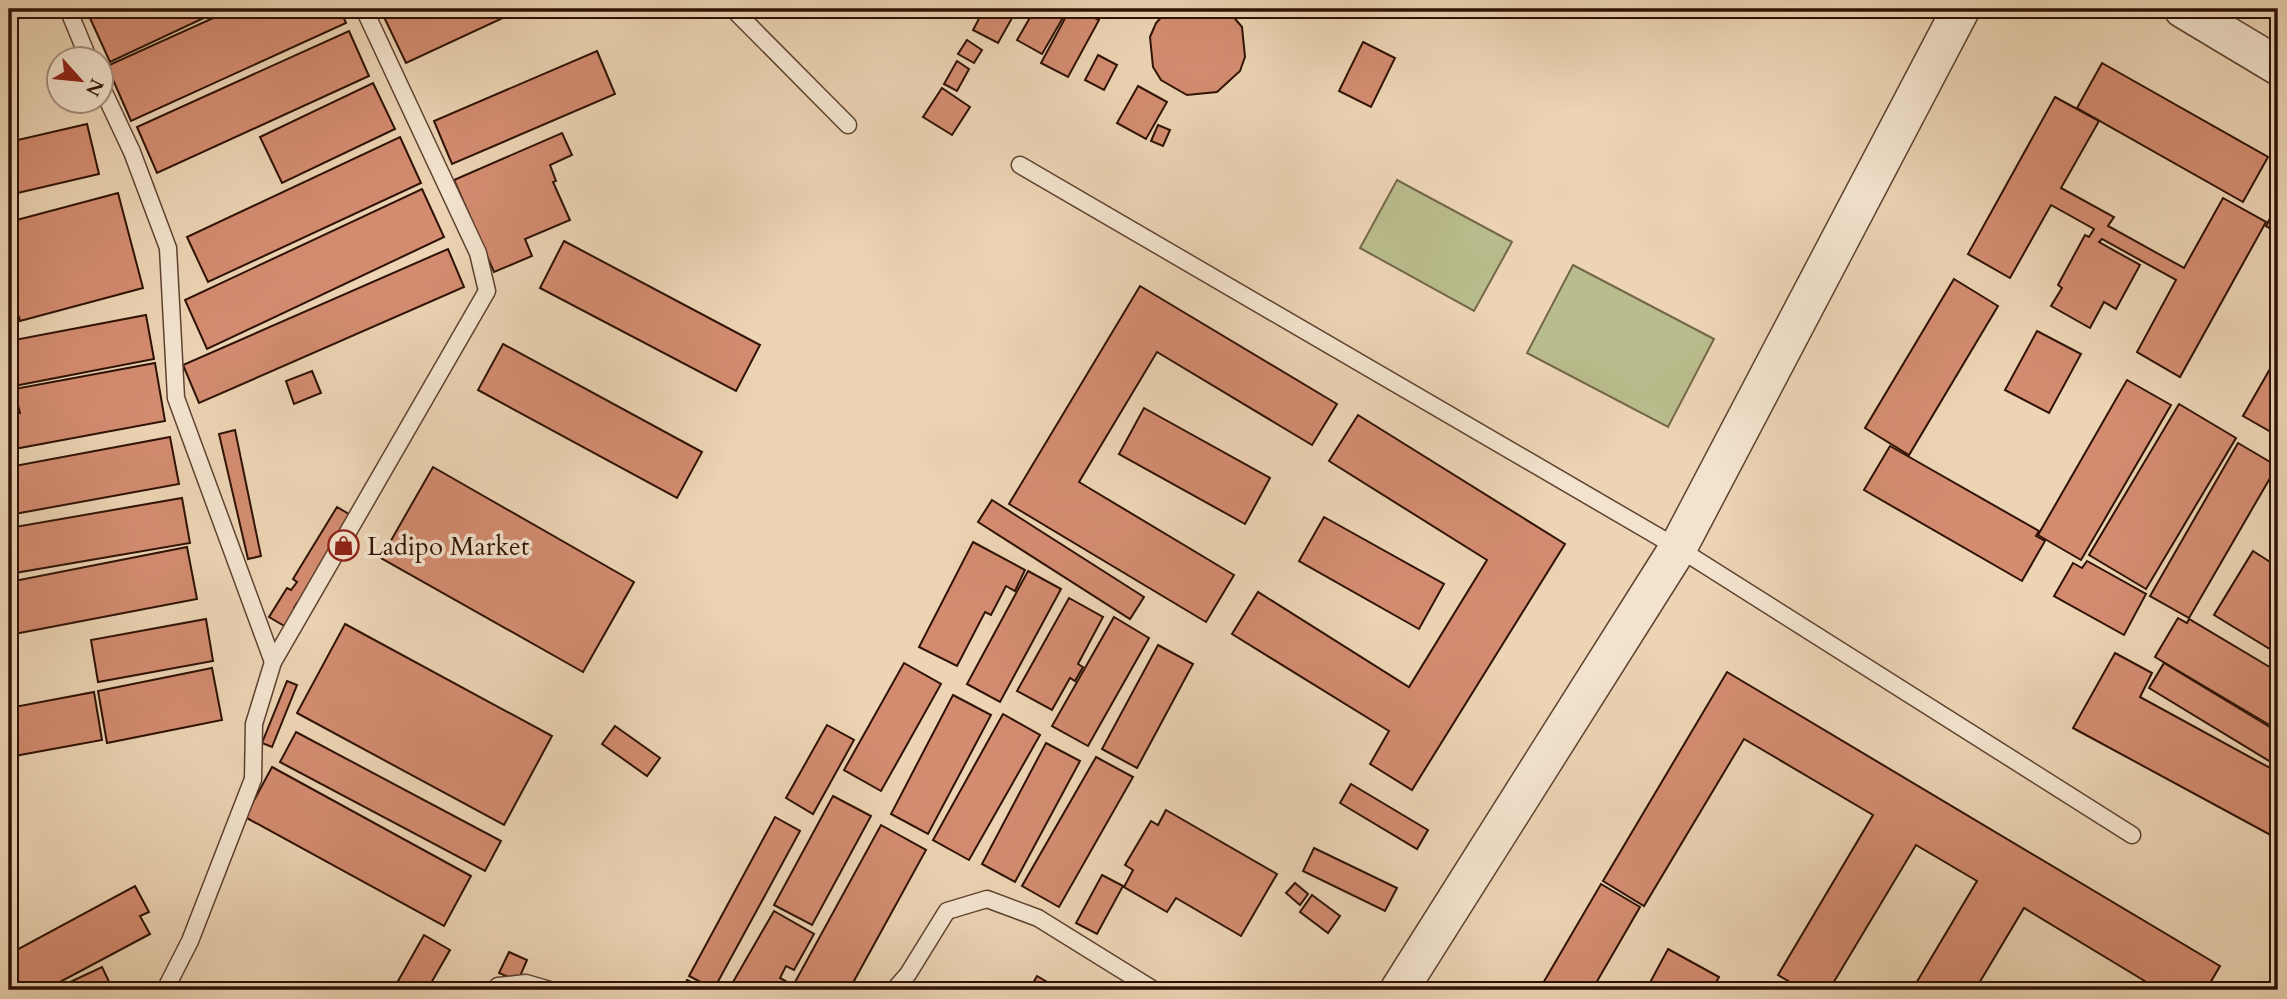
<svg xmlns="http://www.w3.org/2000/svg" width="2287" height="999" font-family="Cardo,serif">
  <rect width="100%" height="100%" fill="#ecd4b4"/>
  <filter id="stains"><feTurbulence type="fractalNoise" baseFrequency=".00286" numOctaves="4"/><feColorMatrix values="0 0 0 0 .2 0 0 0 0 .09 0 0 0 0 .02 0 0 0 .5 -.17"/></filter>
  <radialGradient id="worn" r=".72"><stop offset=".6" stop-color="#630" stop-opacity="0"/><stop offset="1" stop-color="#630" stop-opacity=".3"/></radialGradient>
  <g fill="#b9bc8c" stroke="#746748" stroke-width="2">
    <polygon points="1397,180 1512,242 1474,311 1360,248"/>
    <polygon points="1573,265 1714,339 1668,427 1527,353"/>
  </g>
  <g fill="#d48c71" stroke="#2f1204" stroke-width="2">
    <polygon points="104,9 223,9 110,62 89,16"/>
    <polygon points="233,9 340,9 346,23 131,121 107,66"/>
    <polygon points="397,9 522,9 406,63 383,15"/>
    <polygon points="984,9 1017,9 998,43 973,30"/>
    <polygon points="1035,9 1068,9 1042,54 1017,40"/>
    <polygon points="1070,9 1077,9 1099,20 1068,77 1041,63"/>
    <polygon points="1169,9 1227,9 1242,27 1245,57 1240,71 1217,92 1187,95 1161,80 1153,67 1150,37 1156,23"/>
    <polygon points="349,31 369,76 157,173 137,127"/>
    <polygon points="967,40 982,50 974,63 958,54"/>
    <polygon points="1363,42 1395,58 1371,107 1339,91"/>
    <polygon points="597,51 615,94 452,164 434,121"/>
    <polygon points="1098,55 1117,65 1104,90 1085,80"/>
    <polygon points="957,61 969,69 957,91 944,84"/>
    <polygon points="2102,63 2268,157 2243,202 2077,108"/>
    <polygon points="373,83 395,129 282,183 260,137"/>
    <polygon points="1138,86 1167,102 1146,139 1117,123"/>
    <polygon points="942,88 970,107 952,135 923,117"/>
    <polygon points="2055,97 2099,121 2061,188 2114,217 2108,226 2184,268 2223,198 2266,222 2180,377 2137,352 2176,280 2102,239 2099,242 2140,265 2116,309 2104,302 2090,328 2051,306 2062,288 2058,285 2085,235 2089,237 2094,229 2051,205 2010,278 1968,254"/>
    <polygon points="87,124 99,174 9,195 9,142"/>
    <polygon points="1158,125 1170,130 1163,146 1151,141"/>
    <polygon points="562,133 572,155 550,165 556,181 553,182 570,220 525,239 532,256 494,272 454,180"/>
    <polygon points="400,137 421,183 208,282 187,237"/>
    <polygon points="422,189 444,237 207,349 185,300"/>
    <polygon points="118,193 143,288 20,321 19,317 9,319 9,222"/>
    <polygon points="2278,203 2278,233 2266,226"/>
    <polygon points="564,241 760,345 736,391 540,288"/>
    <polygon points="448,249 464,287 199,403 183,365"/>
    <polygon points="1954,279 1998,306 1909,455 1865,428"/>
    <polygon points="1140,286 1337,404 1312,445 1157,352 1079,482 1234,575 1206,622 1009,504"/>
    <polygon points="146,315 154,359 9,387 9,341"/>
    <polygon points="2037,331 2081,354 2049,413 2005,390"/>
    <polygon points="503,344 702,452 677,498 478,390"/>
    <polygon points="2278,355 2278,436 2243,416"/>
    <polygon points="155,363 165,421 9,450 9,410 10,415 20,413 16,398 9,400 9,390"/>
    <polygon points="312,371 321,393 294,404 286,381"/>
    <polygon points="2127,380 2171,405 2081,560 2038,535"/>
    <polygon points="2179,404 2236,438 2146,589 2089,555"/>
    <polygon points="1144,408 1270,478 1245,524 1119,454"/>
    <polygon points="1358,415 1565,544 1412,790 1370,764 1389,731 1232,634 1258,592 1409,687 1487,560 1329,461"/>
    <polygon points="235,430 261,556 248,559 219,434"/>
    <polygon points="170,437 179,484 9,515 9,467"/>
    <polygon points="2238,443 2277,466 2189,618 2150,596"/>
    <polygon points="1890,446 2039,531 2036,536 2045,541 2022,581 1864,490"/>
    <polygon points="433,467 634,582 583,672 381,558"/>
    <polygon points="182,498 190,543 9,574 9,528"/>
    <polygon points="992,500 1144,597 1130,619 978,522"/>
    <polygon points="337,507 354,517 317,577 314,575 309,584 312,586 300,605 297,603 294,608 297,610 286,627 269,617 287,588 291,590 297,582 293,579"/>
    <polygon points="1324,517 1444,584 1419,629 1299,561"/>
    <polygon points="973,542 1025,570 1015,591 1006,586 991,615 985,612 957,666 919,647"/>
    <polygon points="187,547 197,599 9,635 9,582"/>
    <polygon points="2253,551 2278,567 2278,654 2214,615"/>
    <polygon points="2087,561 2146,594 2124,635 2054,596 2073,563 2082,568"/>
    <polygon points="1028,571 1061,589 1000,702 967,684"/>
    <polygon points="1069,598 1103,617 1078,664 1083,667 1075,681 1070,678 1052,710 1017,691"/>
    <polygon points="1114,617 1149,638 1088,746 1052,726"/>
    <polygon points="2178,618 2187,623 2189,619 2278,672 2278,730 2155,657"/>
    <polygon points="206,619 213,661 98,682 91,640"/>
    <polygon points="345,624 552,736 504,825 297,713"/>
    <polygon points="1158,645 1193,664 1137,768 1102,749"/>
    <polygon points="2115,653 2152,673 2140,697 2270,768 2278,753 2278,839 2073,728"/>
    <polygon points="904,663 941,684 881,791 844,770"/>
    <polygon points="2164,663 2278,732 2278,750 2271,762 2149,688"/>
    <polygon points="212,668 222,720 107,743 98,691"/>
    <polygon points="1727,672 2220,966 2206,990 2144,990 2148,983 2024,908 1975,990 1912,990 1977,881 1916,845 1829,990 1804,990 1778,975 1873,815 1744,739 1644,906 1603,881"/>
    <polygon points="287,681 297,685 272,747 262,743"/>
    <polygon points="94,692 102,740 9,757 9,708"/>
    <polygon points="953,695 991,715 928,834 891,814"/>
    <polygon points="1003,714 1040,735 969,860 933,840"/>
    <polygon points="827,725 854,740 813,814 786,798"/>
    <polygon points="615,726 660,758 647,776 602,744"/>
    <polygon points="296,732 501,841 485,871 280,762"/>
    <polygon points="1046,743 1080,761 1015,882 982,864"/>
    <polygon points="1096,757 1133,777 1059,907 1022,886"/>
    <polygon points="272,767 471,876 444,926 245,817"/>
    <polygon points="1351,784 1428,830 1417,849 1340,803"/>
    <polygon points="833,796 871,816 812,925 774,905"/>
    <polygon points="1166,810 1277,874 1241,936 1176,898 1167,912 1124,887 1133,870 1125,865 1151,821 1158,825"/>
    <polygon points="775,817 800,831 714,989 689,976"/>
    <polygon points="881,825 926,850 849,990 809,990 795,982"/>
    <polygon points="1314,848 1397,888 1385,911 1303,871"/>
    <polygon points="1102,875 1123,886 1097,934 1076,923"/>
    <polygon points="1295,883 1308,894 1300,905 1286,893"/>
    <polygon points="1601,884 1640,907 1592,990 1539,990"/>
    <polygon points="135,886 149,912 140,916 150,934 45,990 23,990 9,963 9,954"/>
    <polygon points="1312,895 1340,916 1328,933 1300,912"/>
    <polygon points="774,911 814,934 794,970 786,966 780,978 791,984 787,990 731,990 729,989"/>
    <polygon points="424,935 450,950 427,990 393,990"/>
    <polygon points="1668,949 1719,977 1712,990 1646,990"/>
    <polygon points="509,952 527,960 518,981 499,973"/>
    <polygon points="102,967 113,990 53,990"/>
    <polygon points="1037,976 1061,990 1029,990"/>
    <polygon points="687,980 707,990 682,990"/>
  </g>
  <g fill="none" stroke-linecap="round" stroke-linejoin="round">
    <defs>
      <g id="service">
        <polyline points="68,9 89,60"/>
        <polyline points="733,9 848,125"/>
        <polyline points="102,88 132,152 168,248 176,398 273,662"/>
        <polyline points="1020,165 1678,548 2132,835"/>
        <polyline points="165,990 190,941 253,779 254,724 273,662 487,291 478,253 364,9"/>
        <polyline points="494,990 498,986 526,983 550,990"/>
        <polyline points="894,990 908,974 947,911 987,899 1038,918 1154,990"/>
      </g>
      <g id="tertiary">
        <polyline points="2183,9 2278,66"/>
        <polyline points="1399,990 1678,548 1961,9"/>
      </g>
    </defs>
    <use href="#service" stroke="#5e4230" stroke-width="19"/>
    <use href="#tertiary" stroke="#5e4230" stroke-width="40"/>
    <use href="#service" stroke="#f3e3ce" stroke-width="16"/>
    <use href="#tertiary" stroke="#f3e3ce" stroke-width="37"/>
  </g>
  <defs>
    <symbol id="shop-ring" viewBox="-11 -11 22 22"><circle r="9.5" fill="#f3e3ce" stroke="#8f2418" stroke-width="1.5"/><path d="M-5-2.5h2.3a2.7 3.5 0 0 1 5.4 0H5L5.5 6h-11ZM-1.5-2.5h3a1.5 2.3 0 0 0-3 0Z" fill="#8f2418"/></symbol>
  </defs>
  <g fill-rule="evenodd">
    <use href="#shop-ring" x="326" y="528" width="35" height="35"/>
  </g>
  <g text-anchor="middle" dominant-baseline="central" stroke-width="7" stroke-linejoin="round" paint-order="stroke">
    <g font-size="26" fill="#2f1204" stroke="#f3e3ce" text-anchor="start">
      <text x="367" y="546">Ladipo Market</text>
    </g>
  </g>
  <rect width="2287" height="999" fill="none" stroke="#ecd4b4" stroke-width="35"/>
  <rect x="10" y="10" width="2266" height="978" fill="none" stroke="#2f1204" stroke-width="3.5"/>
  <rect x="18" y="18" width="2252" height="964" fill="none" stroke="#2f1204" stroke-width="2"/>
  <g transform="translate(80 80) rotate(117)"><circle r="33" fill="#f3e3ce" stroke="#a58f7d" stroke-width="2"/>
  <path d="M0-5L12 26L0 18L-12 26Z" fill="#8f2418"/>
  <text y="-10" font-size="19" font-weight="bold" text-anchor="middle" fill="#2f1204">N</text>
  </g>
  <rect width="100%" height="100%" filter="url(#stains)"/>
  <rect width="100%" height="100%" fill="url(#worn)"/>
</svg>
